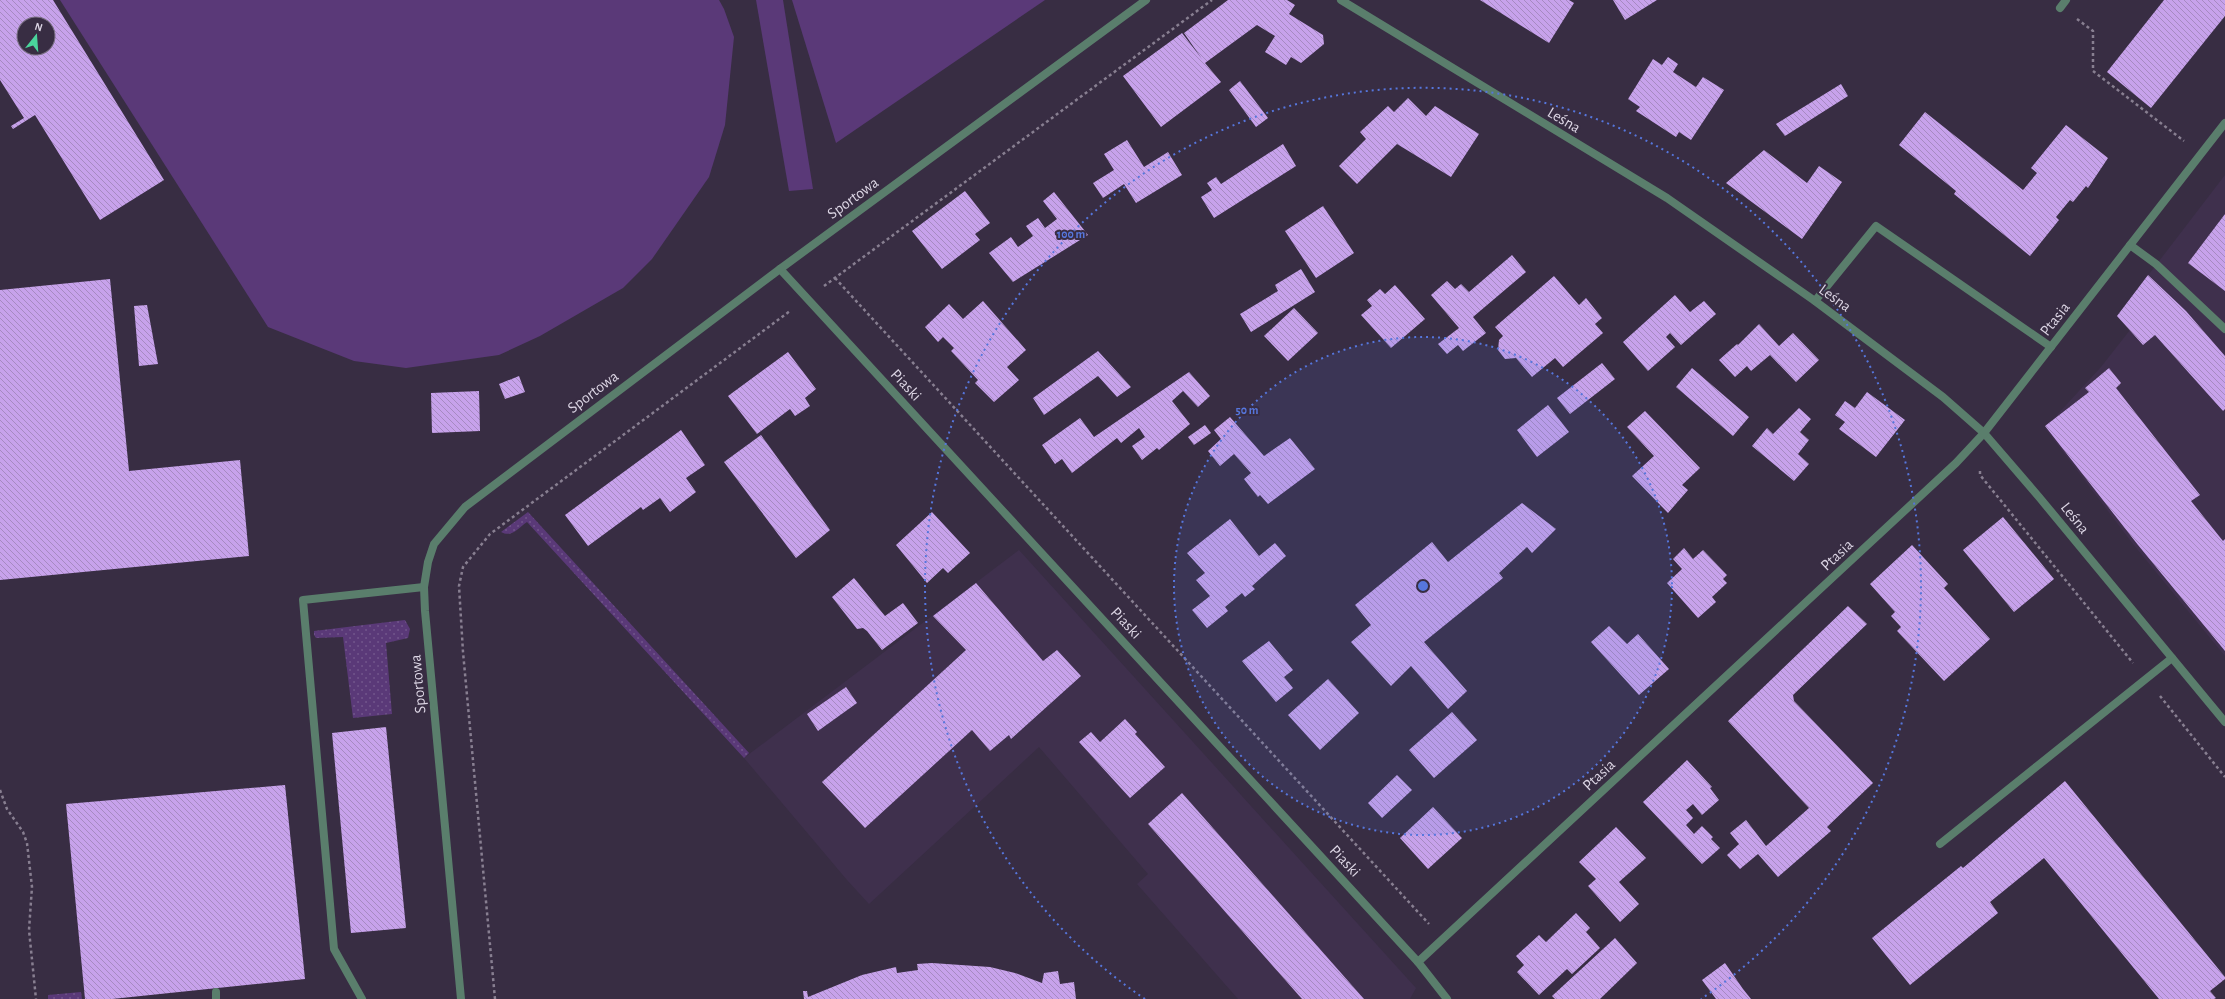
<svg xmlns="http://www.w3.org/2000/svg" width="2225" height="999" font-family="'Alegreya Sans',sans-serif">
  <defs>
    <pattern id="grass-dots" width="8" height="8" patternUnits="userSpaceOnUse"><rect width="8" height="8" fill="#5a3978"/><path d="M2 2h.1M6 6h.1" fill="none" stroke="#71558b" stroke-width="1.8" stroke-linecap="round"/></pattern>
    <pattern id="building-back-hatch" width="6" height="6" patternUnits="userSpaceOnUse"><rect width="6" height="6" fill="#c7a2eb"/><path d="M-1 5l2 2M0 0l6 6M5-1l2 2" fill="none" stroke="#a68ac1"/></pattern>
  </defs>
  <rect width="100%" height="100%" fill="#382d43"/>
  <g fill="#3f304d">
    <polygon points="2225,175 2225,656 2133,544 2045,428 2101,367 2130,330 2117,316"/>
    <polygon points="1019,550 1416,988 1410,999 1238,999 1137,884 1148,874 1039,747 869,904 847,880 744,758"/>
  </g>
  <g fill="url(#grass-dots)">
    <path d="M528,512L749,753L744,758L527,522C518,528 512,538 501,532Z"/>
    <polygon points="405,620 410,629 408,638 386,643 392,714 353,718 343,637 316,638 314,635 314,631"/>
    <polygon points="81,992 82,999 48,999 48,995"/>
  </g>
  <g fill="#5a3978">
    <polygon points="60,0 719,0 724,9 734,37 725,125 709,177 652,259 623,288 540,336 499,355 406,368 354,361 268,327"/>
    <polygon points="756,0 783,0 813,189 789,191"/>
    <polygon points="792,0 1045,0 836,143"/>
  </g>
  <g fill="url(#building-back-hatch)" fill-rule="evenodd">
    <path d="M0,0H53L164,180L100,220L35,115L13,129L11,126L24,118L0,80ZM24,24H48V48H24Z"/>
    <polygon points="1228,0 1287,0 1295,5 1289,14 1323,35 1324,44 1301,63 1291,57 1286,65 1265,52 1275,36 1257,25 1205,63 1221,82 1161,127 1123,76 1182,33 1202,59 1184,33"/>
    <polygon points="1480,0 1569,0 1574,3 1549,43"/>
    <polygon points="1613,0 1657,0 1625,20"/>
    <polygon points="2164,0 2225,0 2225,16 2151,108 2107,72"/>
    <polygon points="1668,57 1678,64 1673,72 1696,87 1703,77 1724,90 1691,140 1679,132 1676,137 1636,111 1640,107 1628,99 1653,59 1662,65"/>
    <polygon points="1240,81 1268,118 1256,127 1229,90"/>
    <polygon points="1841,84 1848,96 1785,136 1776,124"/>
    <polygon points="1408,98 1426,116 1435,106 1479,134 1451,177 1397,144 1357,184 1339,166 1366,139 1360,132 1388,106 1394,112"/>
    <polygon points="1925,112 2023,190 2037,173 2031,168 2066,125 2108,158 2088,188 2086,186 2073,202 2070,200 2056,217 2059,220 2030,256 1954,194 1956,191 1899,145"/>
    <polygon points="1127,140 1144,167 1168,152 1182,175 1136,203 1124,184 1103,198 1093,183 1114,170 1104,154"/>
    <polygon points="1283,144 1296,166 1214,218 1201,197 1212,190 1207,183 1216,177 1221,184"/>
    <polygon points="1764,150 1807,183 1819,166 1842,182 1802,239 1726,183"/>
    <polygon points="965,191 990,223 975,234 980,240 942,269 912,231"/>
    <polygon points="1054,192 1088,235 1013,282 989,253 1011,237 1018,247 1033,236 1026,226 1038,218 1045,228 1057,219 1043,201"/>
    <polygon points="1323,206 1354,253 1316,278 1285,231"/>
    <polygon points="2225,214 2225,291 2188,263"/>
    <polygon points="1512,255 1526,272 1473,317 1486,333 1463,351 1458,345 1447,354 1438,344 1459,328 1431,295 1447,281 1455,289 1461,284 1469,292"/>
    <polygon points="1301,269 1315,292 1251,332 1240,314 1278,291 1275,285"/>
    <polygon points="2148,275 2186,311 2225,356 2225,409 2223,411 2155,335 2143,345 2117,316"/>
    <polygon points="1554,276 1579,305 1586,298 1602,318 1595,324 1603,333 1563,367 1555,358 1532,377 1516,358 1505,359 1498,350 1499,340 1503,336 1495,327"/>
    <polygon points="110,279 129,471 240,460 249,556 0,580 0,290"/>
    <polygon points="1395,285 1425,319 1391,348 1361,315 1372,306 1367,300 1380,289 1385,294"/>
    <polygon points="1675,295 1690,312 1704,301 1716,314 1681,345 1670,333 1666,337 1675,347 1648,371 1623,342"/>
    <polygon points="983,301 1026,350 1007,367 1019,380 994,402 975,383 978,380 951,351 954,348 943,337 938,342 925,327 949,304 963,319"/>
    <polygon points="147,305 158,364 139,366 134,306"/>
    <polygon points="1294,308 1318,333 1288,361 1264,336"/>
    <polygon points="1759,324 1779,346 1793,333 1819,360 1796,382 1770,355 1751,371 1747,366 1735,377 1719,360 1737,344 1738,345"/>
    <polygon points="1098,351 1131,387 1117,397 1098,376 1044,415 1033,398"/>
    <polygon points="788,352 816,389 805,398 810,406 795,416 790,409 757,434 728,396"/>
    <polygon points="1602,363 1615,379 1570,414 1557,398"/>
    <polygon points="1692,368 1749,417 1733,436 1676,387"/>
    <polygon points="2109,368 2121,383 2116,388 2200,495 2191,501 2223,541 2225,539 2225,651 2138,545 2045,426 2089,392 2085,388"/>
    <polygon points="1189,372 1210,396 1198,407 1183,391 1172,401 1190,424 1159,450 1157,448 1142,460 1132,446 1145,437 1139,428 1121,443 1117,438 1072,473 1062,459 1055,464 1042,445 1080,418 1094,437"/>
    <polygon points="519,376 525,392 505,399 499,384"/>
    <polygon points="479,391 480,431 432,433 431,393"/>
    <polygon points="1867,392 1905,420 1876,457 1839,429 1845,422 1835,415 1845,401 1855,408"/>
    <polygon points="1548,405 1569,432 1537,457 1517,430"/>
    <polygon points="1799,408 1811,419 1800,432 1809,440 1798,454 1809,464 1794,481 1752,446 1767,428 1773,434"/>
    <polygon points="1645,411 1700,468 1682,485 1688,490 1668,513 1632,476 1654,456 1627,427"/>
    <polygon points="1230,417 1264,456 1290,438 1315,469 1268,504 1260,495 1258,497 1244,479 1251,473 1234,454 1220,466 1208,451 1221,439 1214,430"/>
    <polygon points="1205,425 1211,433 1194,445 1188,437"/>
    <polygon points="681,430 705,465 686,478 696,492 670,512 660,498 643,510 641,507 588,546 565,515"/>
    <polygon points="761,435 830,530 796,558 724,462"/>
    <polygon points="1522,503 1556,529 1532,553 1527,547 1499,573 1503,578 1424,642 1467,691 1448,709 1411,666 1391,686 1351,642 1371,625 1355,605 1432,542 1448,562"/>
    <polygon points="932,512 970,553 948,573 943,568 927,583 896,545"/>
    <polygon points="2003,517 2054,579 2014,612 1963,550"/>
    <polygon points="1230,519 1259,556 1275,543 1286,556 1252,586 1255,589 1245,597 1242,593 1225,607 1228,611 1207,628 1192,610 1210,596 1196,580 1205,573 1187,553"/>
    <polygon points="1912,545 1948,584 1944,588 1990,639 1944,681 1897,631 1901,627 1891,616 1895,612 1870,584"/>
    <polygon points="1684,548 1693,559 1703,550 1727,575 1723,579 1727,583 1712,597 1716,602 1698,618 1667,583 1682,569 1673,559"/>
    <polygon points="854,578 885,616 903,603 918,623 882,650 867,631 863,628 857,629 832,597"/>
    <polygon points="976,583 1043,661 1057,650 1081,676 1011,739 1009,735 990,751 972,730 865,828 822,782 966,650 933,616"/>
    <polygon points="1848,606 1867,624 1793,695 1794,701 1873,783 1827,827 1831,831 1778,877 1758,854 1740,869 1727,855 1739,844 1730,833 1746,820 1766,846 1809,808 1728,721"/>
    <polygon points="1609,626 1627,644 1638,634 1669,669 1639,695 1591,642"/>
    <polygon points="1269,641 1293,670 1284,677 1293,688 1276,702 1242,661"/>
    <polygon points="1328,679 1359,713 1320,750 1288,715"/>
    <polygon points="846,687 857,703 818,731 807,714"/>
    <polygon points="1452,712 1477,740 1434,778 1409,750"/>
    <polygon points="1125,719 1137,732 1135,734 1165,767 1130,798 1079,742 1091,732 1100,742"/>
    <polygon points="386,727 406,928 351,933 332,733"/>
    <polygon points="1687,760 1712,787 1710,788 1719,800 1702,815 1693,804 1686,810 1693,818 1686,825 1694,834 1702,826 1713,837 1711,839 1720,848 1702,864 1643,802"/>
    <polygon points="1397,775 1412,790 1382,818 1368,803"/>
    <polygon points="2065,781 2225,977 2225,979 2210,991 2216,998 2214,999 2159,999 2044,858 1990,902 1998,913 1910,985 1872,938 1961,866 1963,868"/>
    <polygon points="285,785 305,979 112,999 85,999 66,804"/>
    <polygon points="1182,793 1364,999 1302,999 1148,824"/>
    <polygon points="1433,807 1462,838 1428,869 1400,838"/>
    <polygon points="1616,827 1646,858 1619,882 1639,904 1620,922 1588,886 1596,879 1579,862"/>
    <polygon points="1576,913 1590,928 1586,932 1600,948 1572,974 1567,969 1539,995 1517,972 1524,965 1516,956 1539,935 1546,942"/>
    <polygon points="1615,938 1637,963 1600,999 1555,999 1552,996"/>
    <polygon points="932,963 990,967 1015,973 1042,983 1044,973 1058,971 1060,984 1074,982 1076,999 804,999 803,991 807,991 808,997 862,975 896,967 897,973 918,970 917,964"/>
    <polygon points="1725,963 1743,989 1751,999 1716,999 1702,980"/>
  </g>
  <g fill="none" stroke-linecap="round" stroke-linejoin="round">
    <g stroke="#887f91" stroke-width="2.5" stroke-dasharray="3 3" stroke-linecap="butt">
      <polyline points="2077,19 2093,31 2093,71 2184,141"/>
      <polyline points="835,278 1429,924"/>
      <polyline points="824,286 1212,0"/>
      <polyline points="1980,471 1980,475 2133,663"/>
      <polyline points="2160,696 2225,777"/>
      <polyline points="0,790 7,809 23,832 27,843 32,887 29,930 36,999"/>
      <polyline points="495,999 463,652 459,586 463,567 490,534 790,311"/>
    </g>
    <g stroke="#5a7e6c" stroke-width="8">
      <polyline points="2060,8 2066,0"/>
      <polyline points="2130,245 2156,264 2225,329"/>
      <polyline points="1815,301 1876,226 2051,347"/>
      <polyline points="1940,844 2172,658"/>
      <polyline points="216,992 216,999"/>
      <polyline points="362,999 334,949 303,600 424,587"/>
    </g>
    <g stroke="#5a7e6c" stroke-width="8">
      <polyline points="1341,0 1667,198 1815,301 1943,397 1984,433 2039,497 2225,722"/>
      <polyline points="780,269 1418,962 1447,999"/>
      <polyline points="1418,962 1956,463 1984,433 2225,123"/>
      <polyline points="461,999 425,611 424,587 428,562 434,544 465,507 780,269 1146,0"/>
    </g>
  </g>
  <circle cx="1423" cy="586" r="249" fill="#5676dc" fill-opacity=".12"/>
  <g fill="none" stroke="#5676dc" stroke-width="2" stroke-dasharray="2 4">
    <circle cx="1423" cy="586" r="249"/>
    <path d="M1145 999A498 498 0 1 1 1701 999"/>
  </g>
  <g text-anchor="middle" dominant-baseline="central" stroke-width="4" stroke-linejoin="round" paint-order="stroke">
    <g font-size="16" fill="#dcd5e4" stroke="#382d43">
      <text transform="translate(1564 120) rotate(31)">Leśna</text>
      <text transform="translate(853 198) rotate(-36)">Sportowa</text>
      <text transform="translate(1835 298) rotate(36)">Leśna</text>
      <text transform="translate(2055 319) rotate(-52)">Ptasia</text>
      <text transform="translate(906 385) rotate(47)">Piaski</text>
      <text transform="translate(593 392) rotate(-37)">Sportowa</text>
      <text transform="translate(2075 518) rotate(51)">Leśna</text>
      <text transform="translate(1837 555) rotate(-43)">Ptasia</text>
      <text transform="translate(1126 623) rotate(47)">Piaski</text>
      <text transform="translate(418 684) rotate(-95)">Sportowa</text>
      <text transform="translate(1599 775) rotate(-43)">Ptasia</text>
      <text transform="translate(1345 861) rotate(47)">Piaski</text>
    </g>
  </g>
  <circle cx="1423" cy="586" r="6" fill="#5676dc" stroke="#382d43" stroke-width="2"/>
  <g font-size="12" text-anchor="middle" font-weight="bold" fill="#5676dc" stroke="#382d43" stroke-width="4" stroke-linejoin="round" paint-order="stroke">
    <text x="1071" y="238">100 m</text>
    <text x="1247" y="414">50 m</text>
  </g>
  <g transform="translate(36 36) rotate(17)"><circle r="19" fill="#382d43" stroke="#7a7083"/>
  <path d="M0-3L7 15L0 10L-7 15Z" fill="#4ad49c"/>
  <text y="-6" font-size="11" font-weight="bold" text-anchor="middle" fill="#dcd5e4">N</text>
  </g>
</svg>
